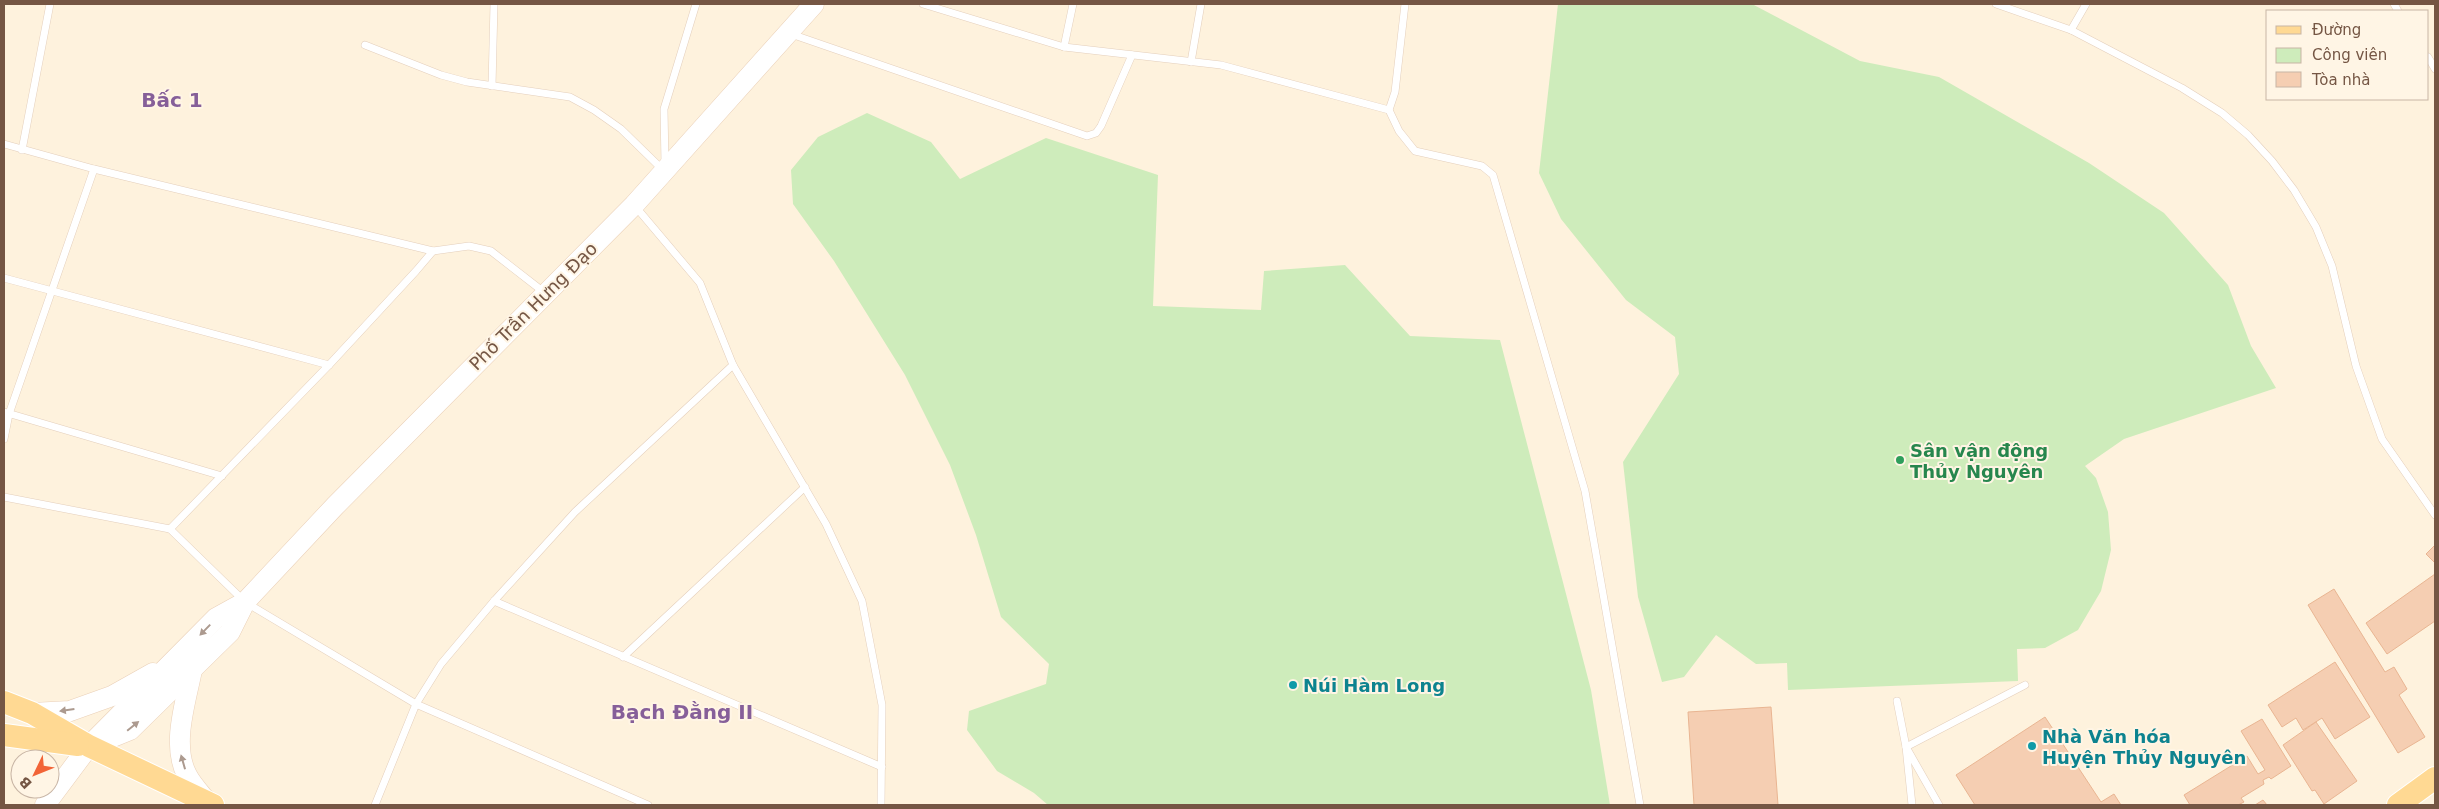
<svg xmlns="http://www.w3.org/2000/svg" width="2439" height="809" font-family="'DejaVu Sans',sans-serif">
  <rect width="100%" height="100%" fill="#fef2dd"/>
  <g fill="#ceecbb">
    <polygon points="1558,4 1752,4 1860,61 1939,77 2089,163 2164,213 2228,285 2251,346 2276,388 2124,439 2085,466 2096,478 2108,512 2111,550 2101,591 2078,630 2045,648 2017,649 2018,681 1788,690 1787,663 1756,664 1716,635 1684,677 1662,682 1638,597 1623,462 1679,374 1675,337 1626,300 1561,219 1539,173"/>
    <polygon points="867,113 931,142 960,179 1046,138 1158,175 1153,306 1261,310 1264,271 1345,265 1410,336 1500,340 1591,690 1610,805 1048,805 1034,793 997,771 967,730 969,711 1046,684 1049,664 1001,617 976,535 950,465 905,375 834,261 793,204 791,170 818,137"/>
  </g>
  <g fill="#f5ceb2" stroke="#e9b592">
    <polygon points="2435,545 2435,563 2426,554"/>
    <polygon points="2435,574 2435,621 2387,654 2366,623"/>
    <polygon points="2334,589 2385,672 2394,667 2407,689 2399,695 2425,737 2398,753 2308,605"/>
    <polygon points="2335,662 2370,717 2335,739 2322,718 2303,730 2296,718 2282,727 2268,705"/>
    <polygon points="1771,707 1778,805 1694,805 1688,712"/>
    <polygon points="2045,717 2101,802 2114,794 2121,805 1975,805 1956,775"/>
    <polygon points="2262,719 2291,766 2271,779 2269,777 2263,780 2264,784 2241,798 2244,802 2238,805 2190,805 2184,795 2247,756 2258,774 2265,770 2241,731"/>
    <polygon points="2316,722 2357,781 2324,804 2315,790 2312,791 2283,745"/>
    <polygon points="2263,800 2267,805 2255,805"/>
  </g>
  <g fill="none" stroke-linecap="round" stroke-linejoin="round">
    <defs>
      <g id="lane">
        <polyline points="923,4 1064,47 1221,65 1389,110"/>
        <polyline points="1405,4 1395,92 1389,110 1399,131 1415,151 1482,166 1493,175 1585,491 1640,805"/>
        <polyline points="1996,4 2071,30 2182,88 2222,113 2248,135 2272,161 2294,190 2316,227 2332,266 2356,366 2382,439 2435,515"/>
        <polyline points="2394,4 2398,11"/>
        <polyline points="2071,30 2086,4"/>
        <polyline points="791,34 1087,136 1096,133 1101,126 1132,55"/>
        <polyline points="365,45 441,75 467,82 570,97 594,110 621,129 663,170"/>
        <polyline points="1064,47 1073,4"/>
        <polyline points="2428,57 2435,69"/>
        <polyline points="1191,62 1201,4"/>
        <polyline points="492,86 494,4"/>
        <polyline points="4,144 94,169 433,251 416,271 329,365 170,529"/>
        <polyline points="22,150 50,4"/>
        <polyline points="665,164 664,109 696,4"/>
        <polyline points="635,206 700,283 733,365 826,524 862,601 882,705 881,805"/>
        <polyline points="433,251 469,246 491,251 545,293"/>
        <polyline points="4,278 329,365"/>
        <polyline points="4,412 222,476"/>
        <polyline points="4,439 9,414 94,169"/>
        <polyline points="4,497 170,529 245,602 416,704 648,805"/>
        <polyline points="494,601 882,767"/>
        <polyline points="623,657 805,487"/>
        <polyline points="1897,701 1906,747 1912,805"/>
        <polyline points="375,805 416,704 441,664 494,601 575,512 733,365"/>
        <polyline points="1939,805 1906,747 2025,685"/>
      </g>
      <g id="secondary">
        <path d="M192,670C186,701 171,745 187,775C192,785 201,794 208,803"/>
        <polyline points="32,713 70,711 112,696 153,673"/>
        <polyline points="98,743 130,730 230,632 245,602"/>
        <polyline points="45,805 89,746 216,618 245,602 335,506 634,205 814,4"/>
      </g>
      <g id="primary">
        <polyline points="4,702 32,713 89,746 213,805"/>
        <polyline points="4,735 78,745"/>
        <polyline points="2398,805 2435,778"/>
      </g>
    </defs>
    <use href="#lane" stroke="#e4cfbc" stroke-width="8"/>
    <use href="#secondary" stroke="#ead0b8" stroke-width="21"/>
    <use href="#primary" stroke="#fff" stroke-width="24"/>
    <use href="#lane" stroke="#fff" stroke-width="7"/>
    <use href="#secondary" stroke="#fff" stroke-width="20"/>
    <use href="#primary" stroke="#ffd993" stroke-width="22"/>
  </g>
  <defs><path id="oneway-solid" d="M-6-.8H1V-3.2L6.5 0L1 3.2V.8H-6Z" transform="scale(1.25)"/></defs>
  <g fill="#ac9a8f">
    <use href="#oneway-solid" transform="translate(205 630) rotate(134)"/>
    <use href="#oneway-solid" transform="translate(67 710) rotate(172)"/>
    <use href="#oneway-solid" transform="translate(133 726) rotate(-39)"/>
    <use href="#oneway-solid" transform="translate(183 762) rotate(-106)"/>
  </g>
  <circle fill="#2e9e5b" stroke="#fff5e5" stroke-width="2" cx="1900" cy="460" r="5"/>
  <g fill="#0f9aa8" stroke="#fff5e5" stroke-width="2">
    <circle cx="1293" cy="685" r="5"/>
    <circle cx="2032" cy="746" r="5"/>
  </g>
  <g text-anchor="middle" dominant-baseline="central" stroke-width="4" stroke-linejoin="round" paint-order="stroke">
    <g font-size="18" fill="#755644" stroke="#fff5e5">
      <text transform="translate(533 306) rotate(-45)">Phố Trần Hưng Đạo</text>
    </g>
    <g font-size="18" font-weight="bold" fill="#27864d" stroke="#fff5e5" text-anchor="start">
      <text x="1910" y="450">Sân vận động<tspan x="1910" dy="21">Thủy Nguyên</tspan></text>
    </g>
    <g font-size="18" font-weight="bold" fill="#0d838f" stroke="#fff5e5" text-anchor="start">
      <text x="1303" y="685">Núi Hàm Long</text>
      <text x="2042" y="736">Nhà Văn hóa<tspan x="2042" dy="21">Huyện Thủy Nguyên</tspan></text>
    </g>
    <g font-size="20" font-weight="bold" fill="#865f99" stroke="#fff5e5">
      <text x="172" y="100">Bấc 1</text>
      <text x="682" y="712">Bạch Đằng II</text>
    </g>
  </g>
  <rect width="2439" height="809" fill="none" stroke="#755644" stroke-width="10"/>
  <rect x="2266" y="10" width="162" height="90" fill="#fff5e5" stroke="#c8b5a5"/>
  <rect x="2276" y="26" width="25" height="8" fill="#ffd993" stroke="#c8b5a5"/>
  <text x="2312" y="35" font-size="15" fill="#755644">Đường</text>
  <rect x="2276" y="48" width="25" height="15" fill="#ceecbb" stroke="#c8b5a5"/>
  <text x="2312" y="60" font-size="15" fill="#755644">Công viên</text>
  <rect x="2276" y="72" width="25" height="15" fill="#f5ceb2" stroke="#c8b5a5"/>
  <text x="2312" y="85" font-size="15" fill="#755644">Tòa nhà</text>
  <g transform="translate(35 774) rotate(227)"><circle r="24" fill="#fff5e5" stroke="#c8b5a5"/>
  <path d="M0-4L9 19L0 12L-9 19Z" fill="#f26437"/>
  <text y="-8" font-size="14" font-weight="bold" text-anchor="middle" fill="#755644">B</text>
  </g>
</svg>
